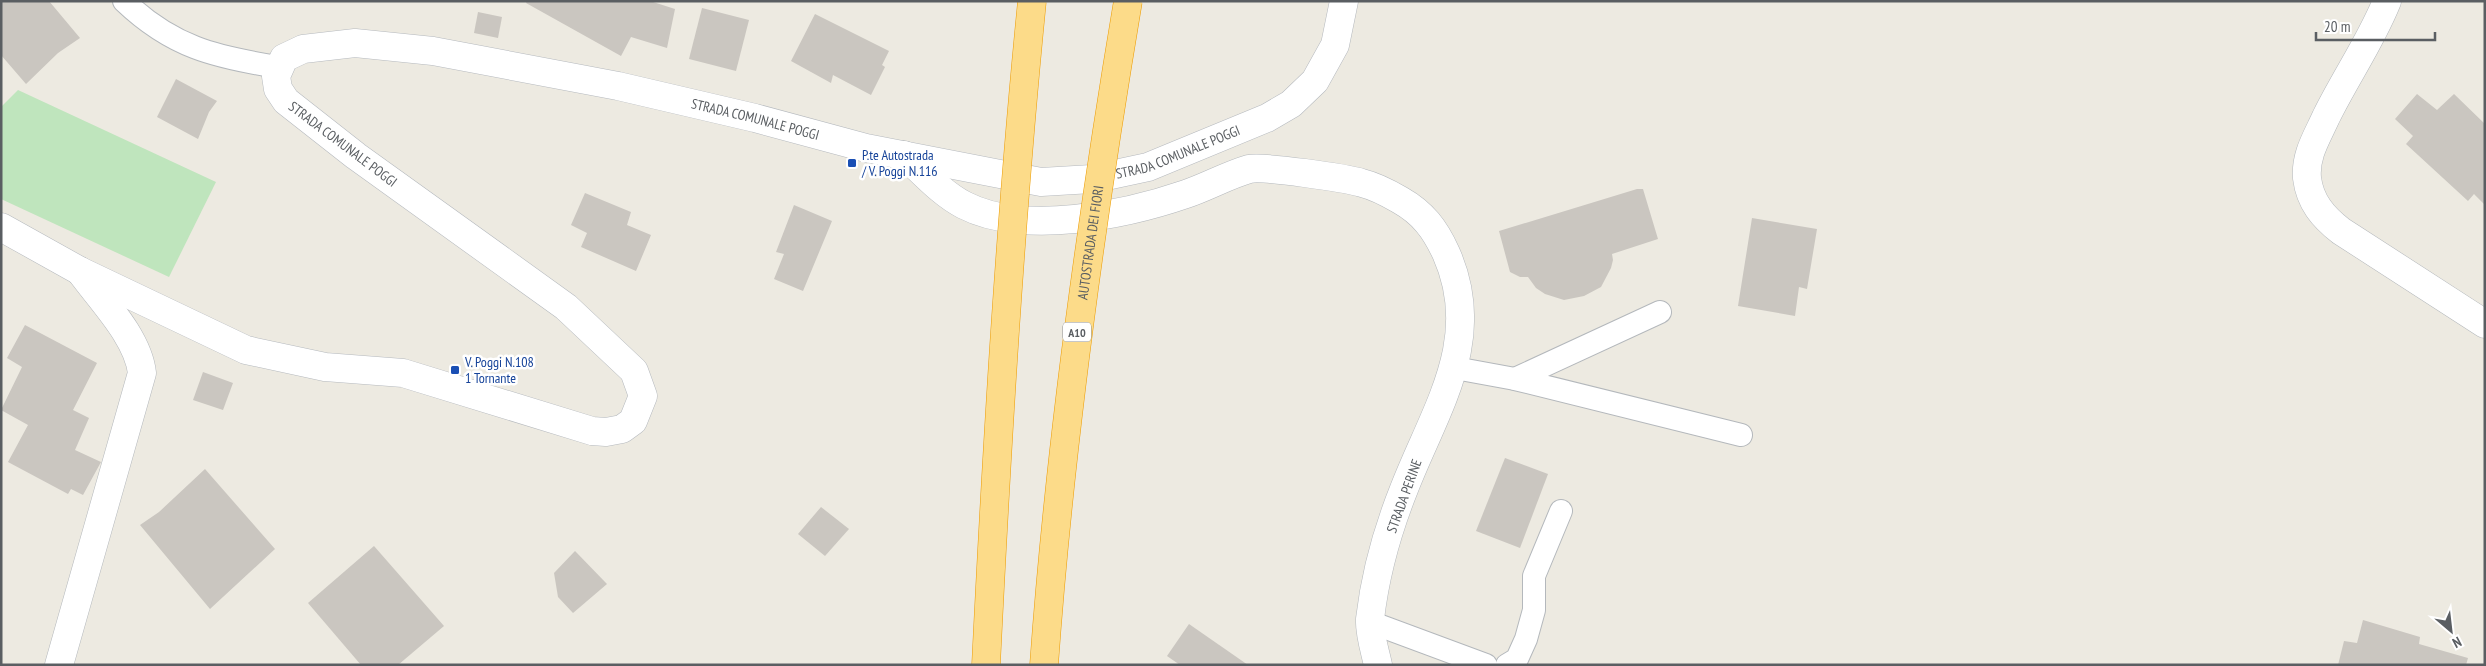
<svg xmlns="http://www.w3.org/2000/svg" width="2486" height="666" font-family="'PT Sans Narrow',sans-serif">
  <rect width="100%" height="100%" fill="#edeae1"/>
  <polygon fill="#bfe5bd" points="18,90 216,182 169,277 1,199 1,107"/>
  <g fill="#cac6c0">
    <polygon points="1,1 49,1 80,38 58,53 26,84 1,55"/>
    <polygon points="527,1 650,1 675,9 667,48 631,37 621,56 526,3"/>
    <polygon points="702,8 749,20 736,71 689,59"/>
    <polygon points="478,12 502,17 498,38 474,33"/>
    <polygon points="815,14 889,51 882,65 885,67 871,95 833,75 831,83 791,61"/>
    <polygon points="176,79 217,101 209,112 198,139 157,117"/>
    <polygon points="2417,94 2437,110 2454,94 2485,124 2485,205 2474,194 2468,201 2406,144 2413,136 2395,119"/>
    <polygon points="1637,189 1643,189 1658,239 1612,254 1613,260 1611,268 1601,287 1584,296 1564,300 1545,294 1536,288 1528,277 1520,277 1510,272 1499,231"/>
    <polygon points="585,193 631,212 627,225 651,235 636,271 581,247 587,233 571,225"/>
    <polygon points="794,205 832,221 803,291 774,279 784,254 776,252"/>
    <polygon points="1752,218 1817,229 1807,289 1799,287 1795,316 1738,306"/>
    <polygon points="25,325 97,363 73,410 89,418 75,450 101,462 83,495 71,489 68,494 8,462 28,425 1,410 22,367 7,358"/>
    <polygon points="203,372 233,383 223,410 193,400"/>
    <polygon points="1505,458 1548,474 1520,548 1476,531"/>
    <polygon points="205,469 275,549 210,609 140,525 159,512"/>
    <polygon points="821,507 849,529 825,556 798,534"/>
    <polygon points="374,546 444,626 398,665 361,665 308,603"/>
    <polygon points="575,551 607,584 573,613 558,597 554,573"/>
    <polygon points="2363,620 2420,637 2419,644 2468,658 2466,665 2338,665 2344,641 2357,643"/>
    <polygon points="1189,624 1248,665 1180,665 1167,656"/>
  </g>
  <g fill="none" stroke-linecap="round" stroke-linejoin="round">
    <defs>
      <g id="service">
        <path d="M124,1C172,47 215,57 278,67"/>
        <polyline points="1455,368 1515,379 1741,435"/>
        <polyline points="1515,379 1660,312"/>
        <polyline points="1370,622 1486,665"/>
        <polyline points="1507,665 1517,659 1526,639 1534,610 1534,576 1561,511"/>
      </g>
      <g id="minor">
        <path d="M2387,1C2371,41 2345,78 2326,117C2317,137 2305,155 2307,178C2310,202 2323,217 2341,231L2485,324"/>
        <path d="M904,155C923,172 941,193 964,205C1024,236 1125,215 1186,194C1207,187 1228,175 1249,169C1263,166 1346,178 1362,183C1374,186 1388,193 1400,200C1423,213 1435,229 1446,253C1485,340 1435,409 1404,489C1388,529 1375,576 1370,619C1369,633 1375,651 1378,665"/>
        <path d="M59,665L142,373C138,337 101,300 80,271"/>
      </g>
      <g id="secondary">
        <path id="s1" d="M1,227L80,271L246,350L325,367L403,373L592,431L606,432L622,429L633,421L643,396L634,371L566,307L356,156L286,101L278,89L276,76L284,58L303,49L355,43L433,51L618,86L755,118L866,148L1041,182L1092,179L1148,167L1267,118L1291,104L1315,81L1335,45L1344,1"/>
      </g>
    </defs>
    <use href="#service" stroke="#b4b8bc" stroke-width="24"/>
    <use href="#minor" stroke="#b4b8bc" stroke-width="29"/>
    <use href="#secondary" stroke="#b5b9be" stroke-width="29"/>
    <use href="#service" stroke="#fff" stroke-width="22"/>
    <use href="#minor" stroke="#fff" stroke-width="28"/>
    <use href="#secondary" stroke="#fff" stroke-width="28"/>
    <defs>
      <g id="motorway-bridge">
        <path d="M986,665C997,443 1010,222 1032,1"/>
        <path id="s2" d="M1044,665C1060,442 1091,221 1128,1"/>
      </g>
    </defs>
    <use href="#motorway-bridge" stroke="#ec9b02" stroke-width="29" stroke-linecap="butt"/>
    <use href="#motorway-bridge" stroke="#fcdb89" stroke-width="28"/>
  </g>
  <g fill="#1a4fb4" stroke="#fff" stroke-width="2">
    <rect x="847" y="158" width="10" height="10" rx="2.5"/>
    <rect x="450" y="365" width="10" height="10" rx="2.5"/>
  </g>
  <g text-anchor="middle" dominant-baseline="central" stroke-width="5" stroke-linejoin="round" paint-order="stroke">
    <rect fill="#fff" stroke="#8c8e91" stroke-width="1" x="1063" y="322.5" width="28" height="19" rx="4"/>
    <g font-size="12" font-weight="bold" fill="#5a5e62">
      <text x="1077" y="332">A10</text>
    </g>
    <g font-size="14" fill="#5a5e62" stroke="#fff">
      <text stroke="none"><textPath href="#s1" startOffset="1698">STRADA COMUNALE POGGI</textPath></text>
      <text transform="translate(343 144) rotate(37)">STRADA COMUNALE POGGI</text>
      <text stroke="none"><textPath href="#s1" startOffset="2132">STRADA COMUNALE POGGI</textPath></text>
      <text stroke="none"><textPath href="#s2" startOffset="425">AUTOSTRADA DEI FIORI</textPath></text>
      <text transform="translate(1404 496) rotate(-70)">STRADA PERINE</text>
    </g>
    <g font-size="14" fill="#164399" stroke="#fff" text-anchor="start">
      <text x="862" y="155">P.te Autostrada<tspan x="862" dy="16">/ V. Poggi N.116</tspan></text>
      <text x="465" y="362">V. Poggi N.108<tspan x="465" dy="16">1 Tornante</tspan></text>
    </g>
  </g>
  <rect width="2486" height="666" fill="none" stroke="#5a5e62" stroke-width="5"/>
  <g transform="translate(2451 631) rotate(152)" stroke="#ffffff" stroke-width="4" paint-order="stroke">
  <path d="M0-4L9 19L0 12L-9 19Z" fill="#5a5e62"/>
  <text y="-8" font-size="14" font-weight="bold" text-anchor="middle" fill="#5a5e62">N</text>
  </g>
  <path d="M2316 32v8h119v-8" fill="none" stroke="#5a5e62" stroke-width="2.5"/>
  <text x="2324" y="32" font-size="15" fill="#5a5e62" stroke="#ffffff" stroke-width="4" paint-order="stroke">20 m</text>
</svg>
